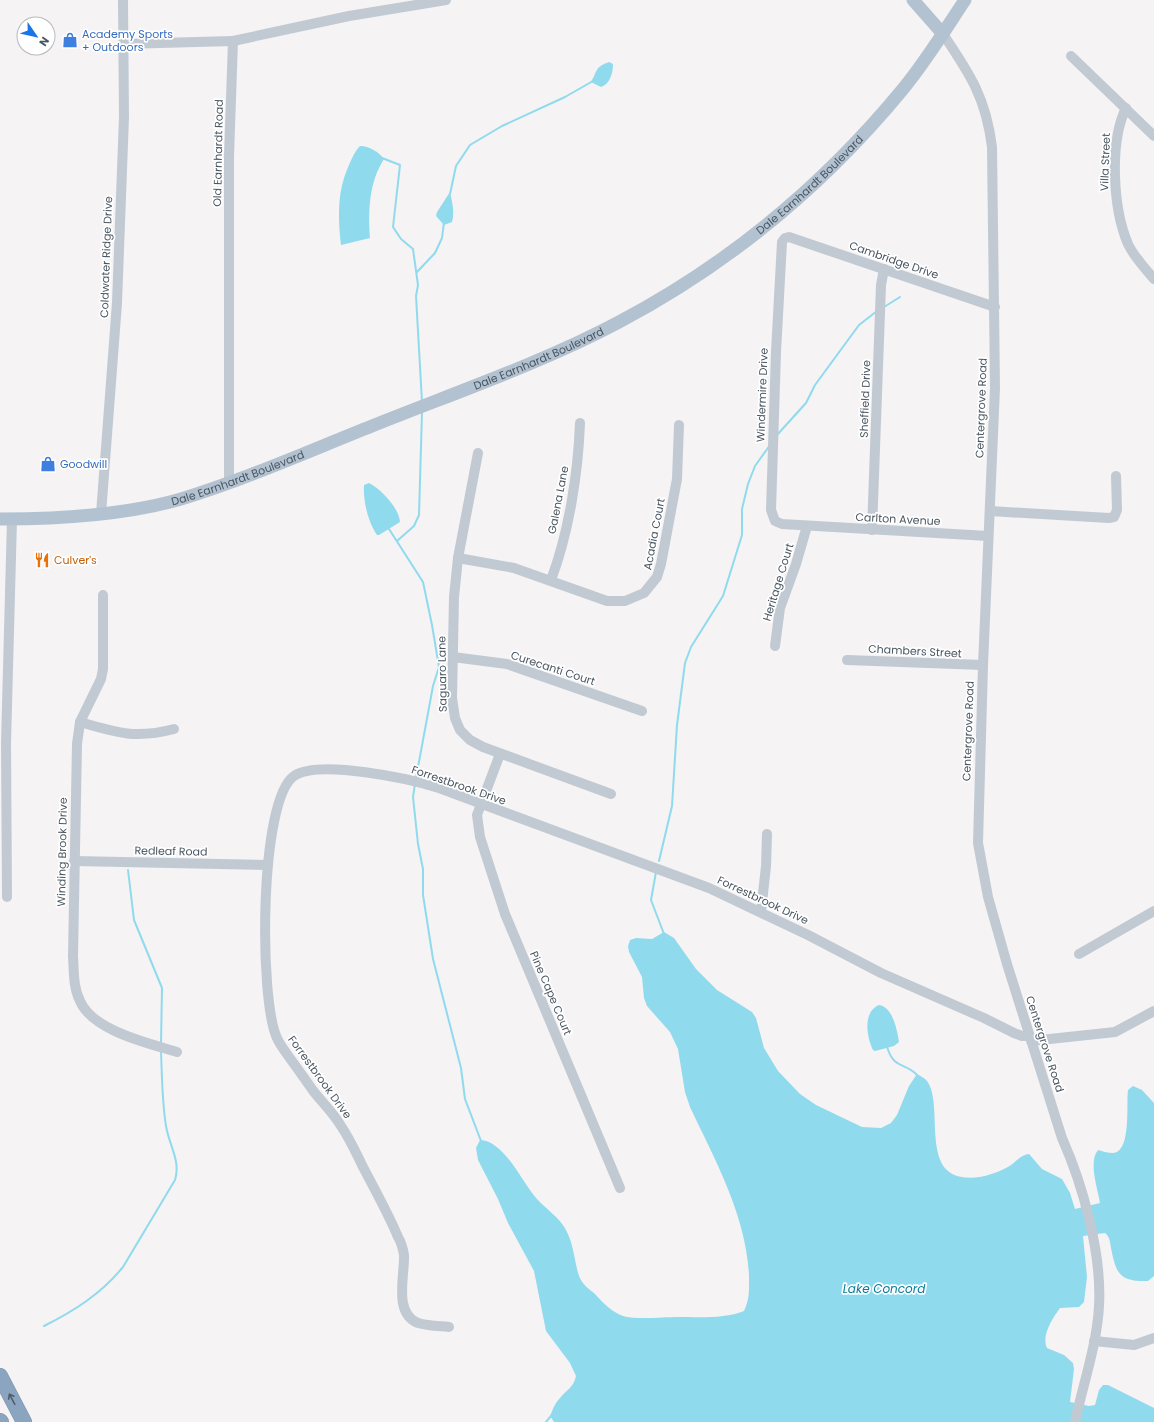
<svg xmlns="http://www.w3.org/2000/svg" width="1154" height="1422" font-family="Poppins,sans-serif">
  <rect width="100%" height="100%" fill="#f5f3f3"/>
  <g fill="#90daee">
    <path d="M609,62L613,64C613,73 610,84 601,87L591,82C598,70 595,67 609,62Z"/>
    <path d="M360,146C369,146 379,152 384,159C369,182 368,211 370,238L341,245C338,217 337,191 349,165C352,158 355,151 360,146Z"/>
    <path d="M450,192C452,202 455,212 452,222L444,225L436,216L437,212Z"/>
    <path d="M369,483C381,489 399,508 400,522L379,535H377C368,522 363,501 364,485Z"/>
    <path d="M664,932L674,938L696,969L717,990L752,1012L756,1018L764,1048L778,1071L800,1094L816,1105L862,1127L881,1128L891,1123L897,1115L909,1086L917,1074C920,1076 925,1078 927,1081C944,1104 921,1171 962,1177C978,1180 999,1173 1011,1165C1018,1160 1021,1155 1029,1154L1042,1169L1062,1179L1070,1193L1075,1209L1100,1203C1098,1189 1088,1162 1098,1150C1102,1151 1108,1153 1113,1153C1132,1152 1126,1102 1128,1090L1133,1086L1142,1090L1154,1103V1276L1148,1281C1119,1282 1116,1273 1111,1248C1110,1242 1110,1237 1105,1233L1083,1236L1087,1277L1084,1302L1079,1307L1060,1308C1053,1318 1041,1335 1047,1348L1064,1355L1073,1363L1074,1369L1070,1402L1089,1406L1095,1405L1099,1390L1103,1385H1108L1154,1408V1422H554L550,1416C553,1409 555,1403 560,1398C566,1390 574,1387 576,1376L570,1363L546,1331L534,1271L508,1223L498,1199L478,1160L476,1148L480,1140C505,1141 522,1183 537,1199C546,1209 559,1217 566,1230C574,1245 574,1260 579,1276C582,1284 589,1289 595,1294C602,1302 612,1312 623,1316C635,1320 664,1317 678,1317C698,1317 725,1319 744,1311C750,1299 749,1289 749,1275C746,1215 715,1160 690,1107L685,1092L678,1049L670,1032L647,1006L644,998L642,977L629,952L628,946L630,940L636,938L652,939Z"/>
    <path d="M879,1005C893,1007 897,1030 899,1042L894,1046L875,1051L873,1050C867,1038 862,1012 879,1005Z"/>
  </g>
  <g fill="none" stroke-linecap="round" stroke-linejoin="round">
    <g stroke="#90daee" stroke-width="2">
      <polyline points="382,158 400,165 393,227 401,239 413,249 418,285 416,296 422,402"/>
      <polyline points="450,194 456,166 470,145 502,126 565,97 593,81"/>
      <polyline points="417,272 435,253 442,238 444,222"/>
      <polyline points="884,307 900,297"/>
      <polyline points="777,435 806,403 815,385 859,325 877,311"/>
      <polyline points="389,529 423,582 432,625 439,667 433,686 416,778"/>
      <polyline points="397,541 414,526 419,515 422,412"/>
      <polyline points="415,784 413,797 418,844 423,869 423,895 433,959 461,1068 465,1099 481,1141"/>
      <polyline points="659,861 672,806 677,725 685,663 691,647 723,596 742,535 742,509 748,484 755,466 770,445"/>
      <polyline points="128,870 134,920 162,988 161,1044"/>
      <polyline points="656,872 651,900 664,934"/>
      <path d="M887,1047C895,1071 904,1061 917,1075"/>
      <path d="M44,1326C74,1311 101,1294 123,1267L175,1180C181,1161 169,1145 166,1126C162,1101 162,1076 161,1051"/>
      <polyline points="546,1422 551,1416"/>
    </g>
    <defs>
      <g id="highway">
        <polyline points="0,1376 24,1422"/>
        <polyline points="0,1421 1,1422"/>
      </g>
    </defs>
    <use href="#highway" stroke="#7690ad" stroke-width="16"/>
    <g stroke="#c1cad2" stroke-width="10">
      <path d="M943,34C970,74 986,98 992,147L995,388L983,665L978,843L988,897L1007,964L1062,1138C1083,1185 1102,1254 1099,1306C1097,1345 1083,1384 1075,1422"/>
      <polyline points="123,44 233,41"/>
      <polyline points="1071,56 1154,136"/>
      <path d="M1126,108C1109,143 1113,209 1128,244C1134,257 1145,268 1154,279"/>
      <polyline points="478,453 458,558 454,597 452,698 455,718 460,730 470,740 483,747 611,794"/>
      <polyline points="229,482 229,156 233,41 349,16 446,0"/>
      <polyline points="990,511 1109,518 1114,517 1117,510 1116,476"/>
      <polyline points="101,514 117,303 124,117 123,0"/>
      <polyline points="872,530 881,285 884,269"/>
      <polyline points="988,536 782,524 775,521 771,510 776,352 782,242 785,238 789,237 995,307"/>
      <polyline points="458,558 514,568 607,601 625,601 644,593 657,577 661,564 677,479 679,425"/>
      <path d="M551,580C569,532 578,474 580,423"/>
      <path d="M103,595V669L101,679L80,722L77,744L73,956C74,971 73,987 80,1001C93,1031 148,1043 177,1052"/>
      <polyline points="775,646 780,608 796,564 807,526"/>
      <polyline points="453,657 507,664 642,711"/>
      <polyline points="847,660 983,665"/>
      <path d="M80,722C117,733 136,739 174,729"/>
      <polyline points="500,754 477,815 480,837 505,914 620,1188"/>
      <polyline points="74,861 268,865"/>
      <polyline points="7,897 6,743 12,519"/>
      <polyline points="761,912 766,866 767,834"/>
      <polyline points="1079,954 1154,911"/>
      <polyline points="1031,1041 1115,1032 1154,1011"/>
      <path d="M449,1327C439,1326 428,1326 418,1323C393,1313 405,1275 404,1255C403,1249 401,1242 398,1237C388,1213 375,1190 363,1167C356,1153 350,1139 341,1126C334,1114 323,1103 314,1092C306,1081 298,1069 289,1057C285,1051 280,1045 277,1038C259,1000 259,800 294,776C319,759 411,779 439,788L709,888L808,935L881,973L984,1018L1014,1033L1022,1036H1030"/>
      <polyline points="1094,1341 1134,1345 1154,1338"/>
    </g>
    <g stroke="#b3c2d1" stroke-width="13">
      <polyline points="913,0 943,34"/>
      <path id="s1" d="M0,519C57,519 126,515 181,499C246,479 309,451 372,426C454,393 542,363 619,322C729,264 824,185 903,89C926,61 945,30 965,0"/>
    </g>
    <use href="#highway" stroke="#8ba5c1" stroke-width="15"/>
  </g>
  <defs><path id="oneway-shaft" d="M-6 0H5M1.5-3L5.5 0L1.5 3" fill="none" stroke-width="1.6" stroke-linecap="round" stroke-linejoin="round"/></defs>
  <use stroke="#505e6b" href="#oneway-shaft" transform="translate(12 1399) rotate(-118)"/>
  <defs>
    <symbol id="shop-bare" viewBox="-9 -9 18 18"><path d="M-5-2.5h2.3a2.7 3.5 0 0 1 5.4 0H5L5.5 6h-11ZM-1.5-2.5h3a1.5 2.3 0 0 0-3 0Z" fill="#3f7fe0" stroke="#fff" stroke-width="2.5" paint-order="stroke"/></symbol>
    <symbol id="restaurant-bare" viewBox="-9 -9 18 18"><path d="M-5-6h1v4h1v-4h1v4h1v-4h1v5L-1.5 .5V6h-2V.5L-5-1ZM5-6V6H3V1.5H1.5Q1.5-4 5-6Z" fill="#e8710a" stroke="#fff" stroke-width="2.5" paint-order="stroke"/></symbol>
  </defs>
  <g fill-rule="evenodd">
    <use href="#shop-bare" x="59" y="29" width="22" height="22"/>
    <use href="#shop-bare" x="37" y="453" width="22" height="22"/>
    <use href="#restaurant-bare" x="31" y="549" width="22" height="22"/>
  </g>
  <g text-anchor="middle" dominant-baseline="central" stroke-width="3.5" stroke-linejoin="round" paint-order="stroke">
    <g font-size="11" fill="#366cbe" stroke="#fff" text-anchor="start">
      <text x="82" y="34">Academy Sports<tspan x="82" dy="13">+ Outdoors</tspan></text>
      <text x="60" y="464">Goodwill</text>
    </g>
    <g font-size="11" fill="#4a5661" stroke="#fff">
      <text transform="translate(218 153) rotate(-89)">Old Earnhardt Road</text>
      <text transform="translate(1105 162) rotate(-88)">Villa Street</text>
      <text stroke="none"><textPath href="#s1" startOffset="891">Dale Earnhardt Boulevard</textPath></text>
      <text transform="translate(106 257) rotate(-88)">Coldwater Ridge Drive</text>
      <text transform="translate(894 260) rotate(19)">Cambridge Drive</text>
      <text stroke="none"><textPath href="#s1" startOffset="567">Dale Earnhardt Boulevard</textPath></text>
      <text transform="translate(762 395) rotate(-88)">Windermire Drive</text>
      <text transform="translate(865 399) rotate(-88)">Sheffield Drive</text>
      <text transform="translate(981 408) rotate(-88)">Centergrove Road</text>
      <text stroke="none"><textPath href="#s1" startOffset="243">Dale Earnhardt Boulevard</textPath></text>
      <text transform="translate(558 500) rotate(-79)">Galena Lane</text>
      <text transform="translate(898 519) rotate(3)">Carlton Avenue</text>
      <text transform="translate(654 534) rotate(-79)">Acadia Court</text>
      <text transform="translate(778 582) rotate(-73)">Heritage Court</text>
      <text transform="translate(915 651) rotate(3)">Chambers Street</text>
      <text transform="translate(553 668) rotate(18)">Curecanti Court</text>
      <text transform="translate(442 674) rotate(-91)">Saguaro Lane</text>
      <text transform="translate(968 731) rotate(-88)">Centergrove Road</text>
      <text transform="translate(459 785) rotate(19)">Forrestbrook Drive</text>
      <text transform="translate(171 851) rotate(1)">Redleaf Road</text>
      <text transform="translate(62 852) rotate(-89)">Winding Brook Drive</text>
      <text transform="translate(763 900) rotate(25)">Forrestbrook Drive</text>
      <text transform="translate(551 993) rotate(67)">Pine Cape Court</text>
      <text transform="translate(1045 1044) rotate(72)">Centergrove Road</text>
      <text transform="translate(320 1077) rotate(54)">Forrestbrook Drive</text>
    </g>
    <g font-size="11" fill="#c56008" stroke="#fff" text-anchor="start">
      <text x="54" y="560">Culver's</text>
    </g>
    <g font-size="12" font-style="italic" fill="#0c7c9b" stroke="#fff">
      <text x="884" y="1288">Lake Concord</text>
    </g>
  </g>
  <g transform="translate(36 36) rotate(124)"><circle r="19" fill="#ffffff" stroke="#b7bbc0"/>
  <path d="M0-3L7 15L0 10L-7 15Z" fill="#1a73e8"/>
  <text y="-6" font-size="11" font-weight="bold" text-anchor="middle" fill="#4a5661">N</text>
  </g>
</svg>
